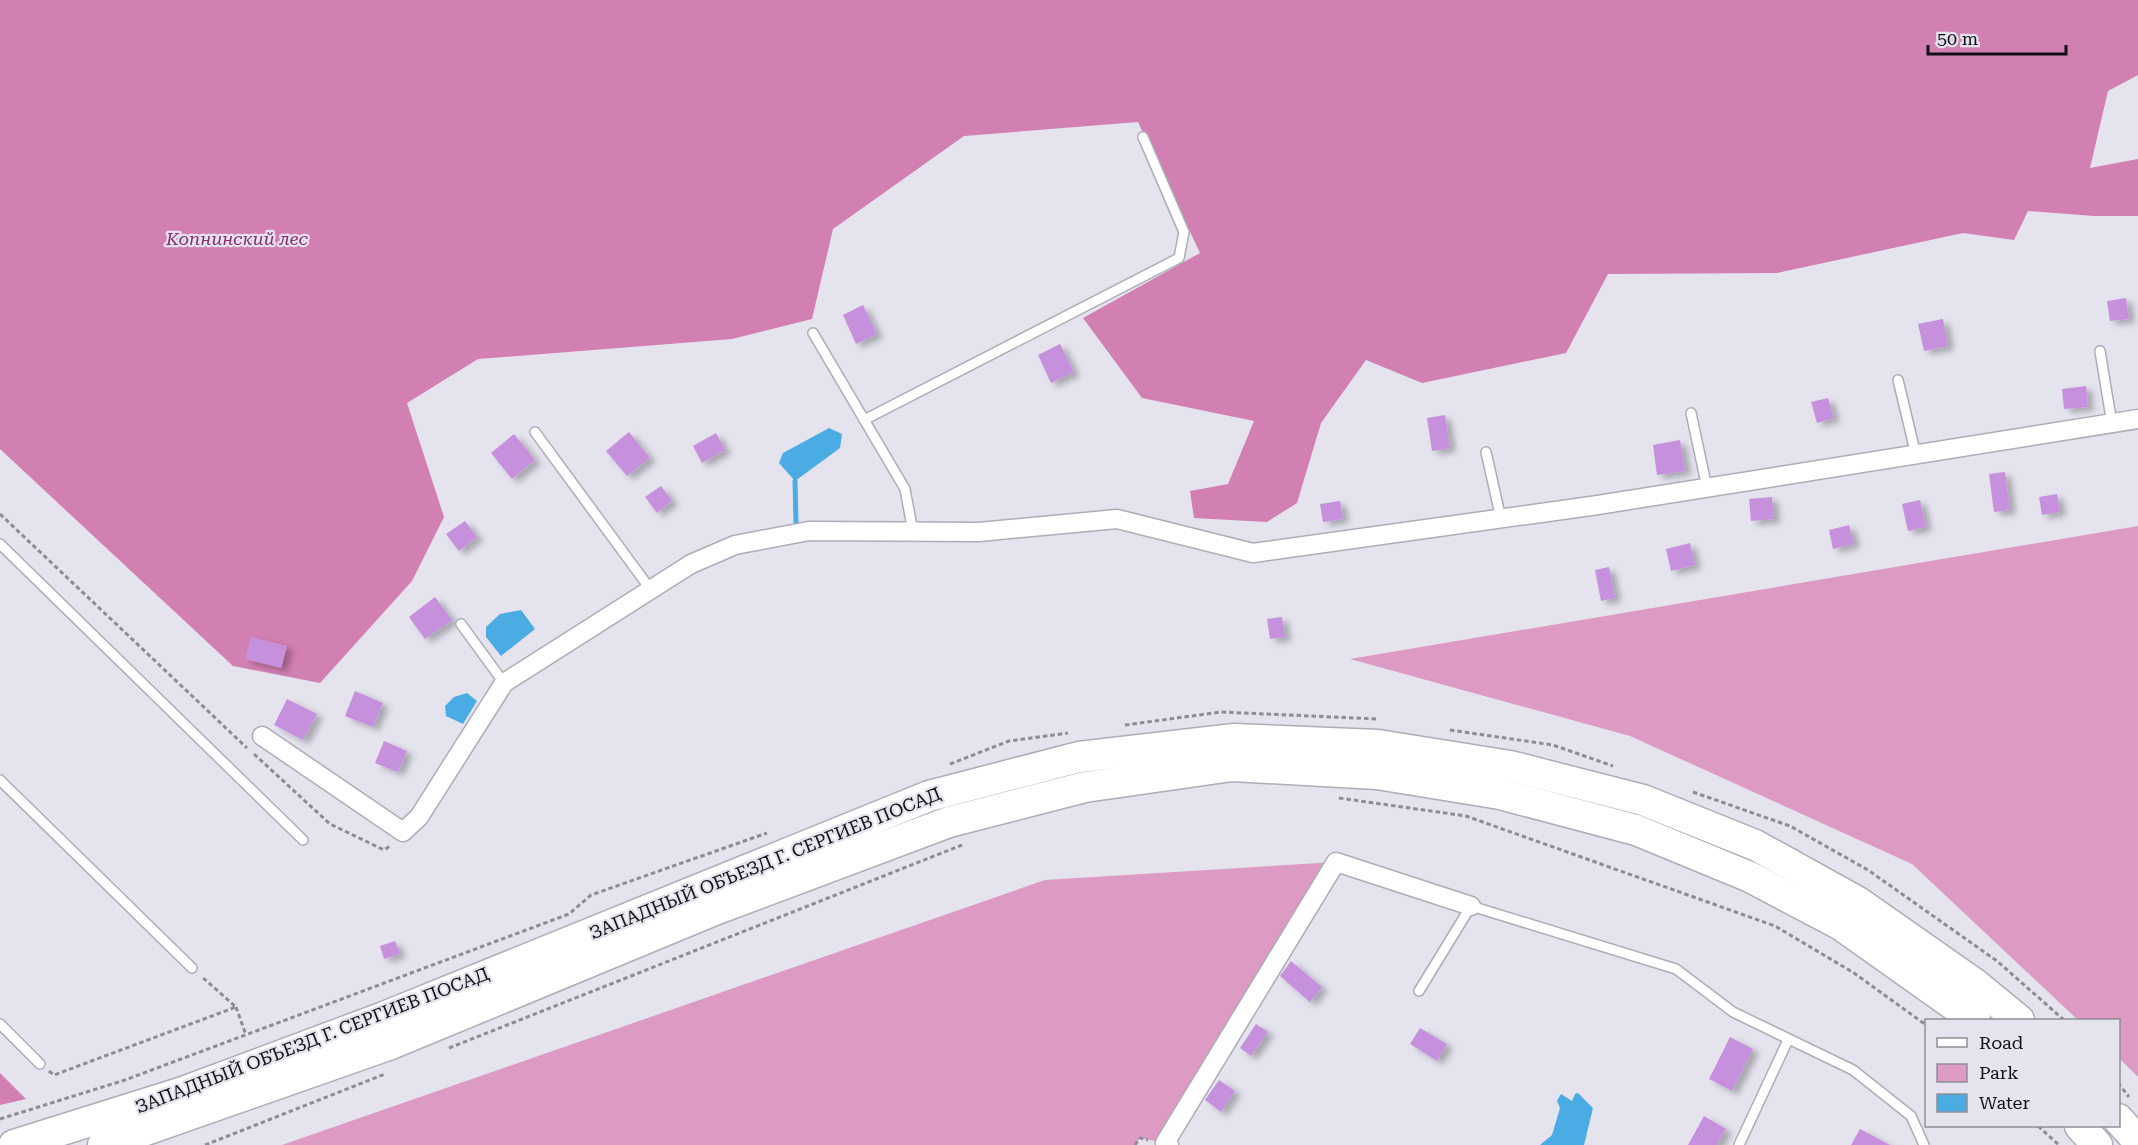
<svg xmlns="http://www.w3.org/2000/svg" width="2138" height="1145" font-family="'Roboto Serif',serif">
  <defs>
    <filter id="shadow"><feDropShadow dx="6" dy="4" stdDeviation="3" flood-color="#0004"/></filter>
  </defs>
  <rect width="100%" height="100%" fill="#e4e3ee"/>
  <g fill="#dd9ac2">
    <polygon points="2138,526 2138,1077 2119,1058 2118,1020 2078,1020 1912,864 1630,736 1350,659"/>
    <polygon points="1336,862 1165,1143 1140,1138 1135,1145 282,1145 1045,880"/>
  </g>
  <g fill="#d27fb2">
    <polygon points="0,0 2138,0 2138,75 2108,91 2090,168 2138,159 2138,216 2094,216 2028,211 2014,240 1963,233 1777,273 1608,274 1566,353 1422,383 1366,360 1321,423 1297,503 1267,522 1194,518 1190,491 1228,484 1254,421 1142,398 1083,318 1200,253 1138,122 964,136 833,229 812,319 732,339 478,359 407,403 444,517 412,581 320,683 233,666 0,449"/>
    <polygon points="0,1073 26,1099 0,1105"/>
  </g>
  <g fill="#4bace3">
    <polygon points="829,428 842,434 840,448 795,481 779,463 783,453"/>
    <polygon points="521,610 535,629 501,656 486,637 486,627 500,614"/>
    <polygon points="467,693 477,701 463,724 446,716 445,706 454,697"/>
    <polygon points="1578,1093 1593,1108 1584,1145 1540,1145 1552,1135 1560,1108 1557,1101 1561,1094 1572,1101 1575,1094"/>
  </g>
  <g fill="none" stroke-linecap="round" stroke-linejoin="round">
    <polyline stroke="#4bace3" stroke-width="5" points="795,481 796,524"/>
  </g>
  <g fill="#c790dc" filter="url(#shadow)">
    <polygon points="2126,298 2129,319 2110,321 2107,301"/>
    <polygon points="863,305 877,334 856,344 843,315"/>
    <polygon points="1943,319 1948,346 1924,351 1918,324"/>
    <polygon points="1060,344 1074,372 1051,383 1038,355"/>
    <polygon points="2086,386 2088,407 2064,409 2062,389"/>
    <polygon points="1828,398 1834,418 1817,423 1811,402"/>
    <polygon points="1445,415 1450,448 1432,451 1427,418"/>
    <polygon points="629,432 650,458 627,476 606,451"/>
    <polygon points="716,433 725,450 702,463 693,446"/>
    <polygon points="514,434 535,460 512,479 491,453"/>
    <polygon points="1680,440 1685,471 1657,475 1653,445"/>
    <polygon points="2005,472 2010,510 1994,512 1989,474"/>
    <polygon points="661,486 672,501 657,513 645,497"/>
    <polygon points="2057,494 2060,512 2042,515 2039,497"/>
    <polygon points="1772,497 1774,519 1751,521 1749,499"/>
    <polygon points="1920,500 1926,527 1908,531 1902,504"/>
    <polygon points="1340,501 1343,519 1323,522 1320,504"/>
    <polygon points="465,521 477,537 459,551 446,534"/>
    <polygon points="1849,525 1854,544 1833,549 1829,530"/>
    <polygon points="1690,543 1695,565 1671,571 1666,549"/>
    <polygon points="1609,567 1615,598 1601,601 1595,570"/>
    <polygon points="435,597 452,620 425,639 409,617"/>
    <polygon points="1282,617 1285,637 1270,639 1267,619"/>
    <polygon points="251,637 287,646 281,668 245,659"/>
    <polygon points="355,691 383,703 373,727 345,716"/>
    <polygon points="287,699 317,714 303,740 274,725"/>
    <polygon points="384,741 407,751 398,772 375,763"/>
    <polygon points="395,941 400,954 384,959 380,946"/>
    <polygon points="1291,961 1322,987 1310,1002 1280,976"/>
    <polygon points="1256,1024 1268,1032 1251,1056 1240,1048"/>
    <polygon points="1420,1028 1447,1044 1437,1061 1410,1044"/>
    <polygon points="1730,1037 1753,1049 1732,1091 1709,1079"/>
    <polygon points="1219,1080 1235,1091 1221,1112 1205,1100"/>
    <polygon points="1704,1116 1726,1129 1717,1145 1688,1145"/>
    <polygon points="1860,1129 1890,1145 1851,1145"/>
  </g>
  <g fill="none" stroke-linecap="round" stroke-linejoin="round">
    <defs>
      <g id="lane">
        <polyline points="813,333 905,489 913,532"/>
        <polyline points="2100,351 2112,424"/>
        <polyline points="1898,380 1916,455"/>
        <polyline points="1691,413 1707,488"/>
        <polyline points="864,420 1179,258 1184,232 1143,137"/>
        <polyline points="535,432 651,590"/>
        <polyline points="1486,452 1501,519"/>
        <polyline points="0,544 303,840"/>
        <polyline points="461,624 504,683"/>
        <polyline points="0,780 192,968"/>
        <polyline points="1419,991 1471,906 1676,969 1733,1012 1853,1070 1911,1116 1924,1145"/>
        <polyline points="0,1024 40,1064"/>
        <polyline points="1739,1145 1788,1040"/>
      </g>
      <g id="street">
        <polyline points="262,736 403,832 419,817 504,683 691,564 735,545 809,531 979,532 1117,519 1253,553 1598,505 2138,419"/>
        <polyline points="1169,1145 1165,1143 1336,862 1471,906"/>
      </g>
      <g id="primary">
        <polyline points="2118,1119 2138,1141"/>
        <polyline points="2080,1126 2097,1145"/>
        <polyline points="14,1145 183,1092 384,1017 929,796 1079,757 1234,739 1378,745 1510,766 1643,800 1755,845 1858,902 1975,984 2019,1020"/>
        <polyline points="103,1145 391,1044 717,909 949,822 1085,787 1232,766 1377,774 1500,794 1636,830 1750,877 1841,925 1975,1020"/>
      </g>
    </defs>
    <use href="#lane" stroke="#adadb7" stroke-width="12"/>
    <use href="#street" stroke="#adadb7" stroke-width="21"/>
    <use href="#primary" stroke="#adadb7" stroke-width="33"/>
    <g stroke="#8d8c95" stroke-width="3" stroke-dasharray="4.5 3" stroke-linecap="butt">
      <polyline points="0,514 247,748"/>
      <polyline points="1125,725 1221,712 1378,719"/>
      <polyline points="1450,730 1553,745 1613,766"/>
      <polyline points="254,754 330,824 384,850 390,846"/>
      <polyline points="950,764 1009,741 1068,733"/>
      <polyline points="1693,792 1790,826 1868,870 1997,961 2064,1020"/>
      <polyline points="1339,798 1466,816 1775,926 1854,973 1926,1025"/>
      <polyline points="236,1007 246,1035"/>
      <polyline points="449,1048 962,845"/>
      <polyline points="49,1071 54,1075 236,1007 202,977"/>
      <polyline points="2118,1083 2129,1097"/>
      <polyline points="0,1119 125,1080 569,914 591,895 767,833"/>
      <polyline points="2038,1126 2059,1145"/>
      <polyline points="205,1145 385,1074"/>
      <polyline points="1135,1145 1140,1138 1148,1140"/>
    </g>
    <use href="#lane" stroke="#fff" stroke-width="9"/>
    <use href="#street" stroke="#fff" stroke-width="18"/>
    <use href="#primary" stroke="#fff" stroke-width="30"/>
  </g>
  <g text-anchor="middle" dominant-baseline="central" stroke-width="4.5" stroke-linejoin="round" paint-order="stroke">
    <g font-size="18" font-style="italic" fill="#8b2a6d" stroke="#e4e3ee">
      <text x="237" y="238">Копнинский лес</text>
    </g>
    <g font-size="18" fill="#111014" stroke="#e4e3ee">
      <text transform="translate(765 863) rotate(-22)">ЗАПАДНЫЙ ОБЪЕЗД Г. СЕРГИЕВ ПОСАД</text>
      <text transform="translate(312 1040) rotate(-21)">ЗАПАДНЫЙ ОБЪЕЗД Г. СЕРГИЕВ ПОСАД</text>
    </g>
  </g>
  <rect x="1925" y="1019" width="195" height="108" fill="#e4e3ee" stroke="#908f97" stroke-width="1.5"/>
  <rect x="1937" y="1038" width="30" height="9" fill="#ffffff" stroke="#908f97" stroke-width="1.5"/>
  <text x="1979" y="1049" font-size="18" fill="#111014">Road</text>
  <rect x="1937" y="1064" width="30" height="18" fill="#dd9ac2" stroke="#908f97" stroke-width="1.5"/>
  <text x="1979" y="1079" font-size="18" fill="#111014">Park</text>
  <rect x="1937" y="1094" width="30" height="18" fill="#4bace3" stroke="#908f97" stroke-width="1.5"/>
  <text x="1979" y="1109" font-size="18" fill="#111014">Water</text>
  <path d="M1928 45v9h138v-9" fill="none" stroke="#111014" stroke-width="3"/>
  <text x="1937" y="45" font-size="18" fill="#111014" stroke="#e4e3ee" stroke-width="4.5" paint-order="stroke">50 m</text>
</svg>
